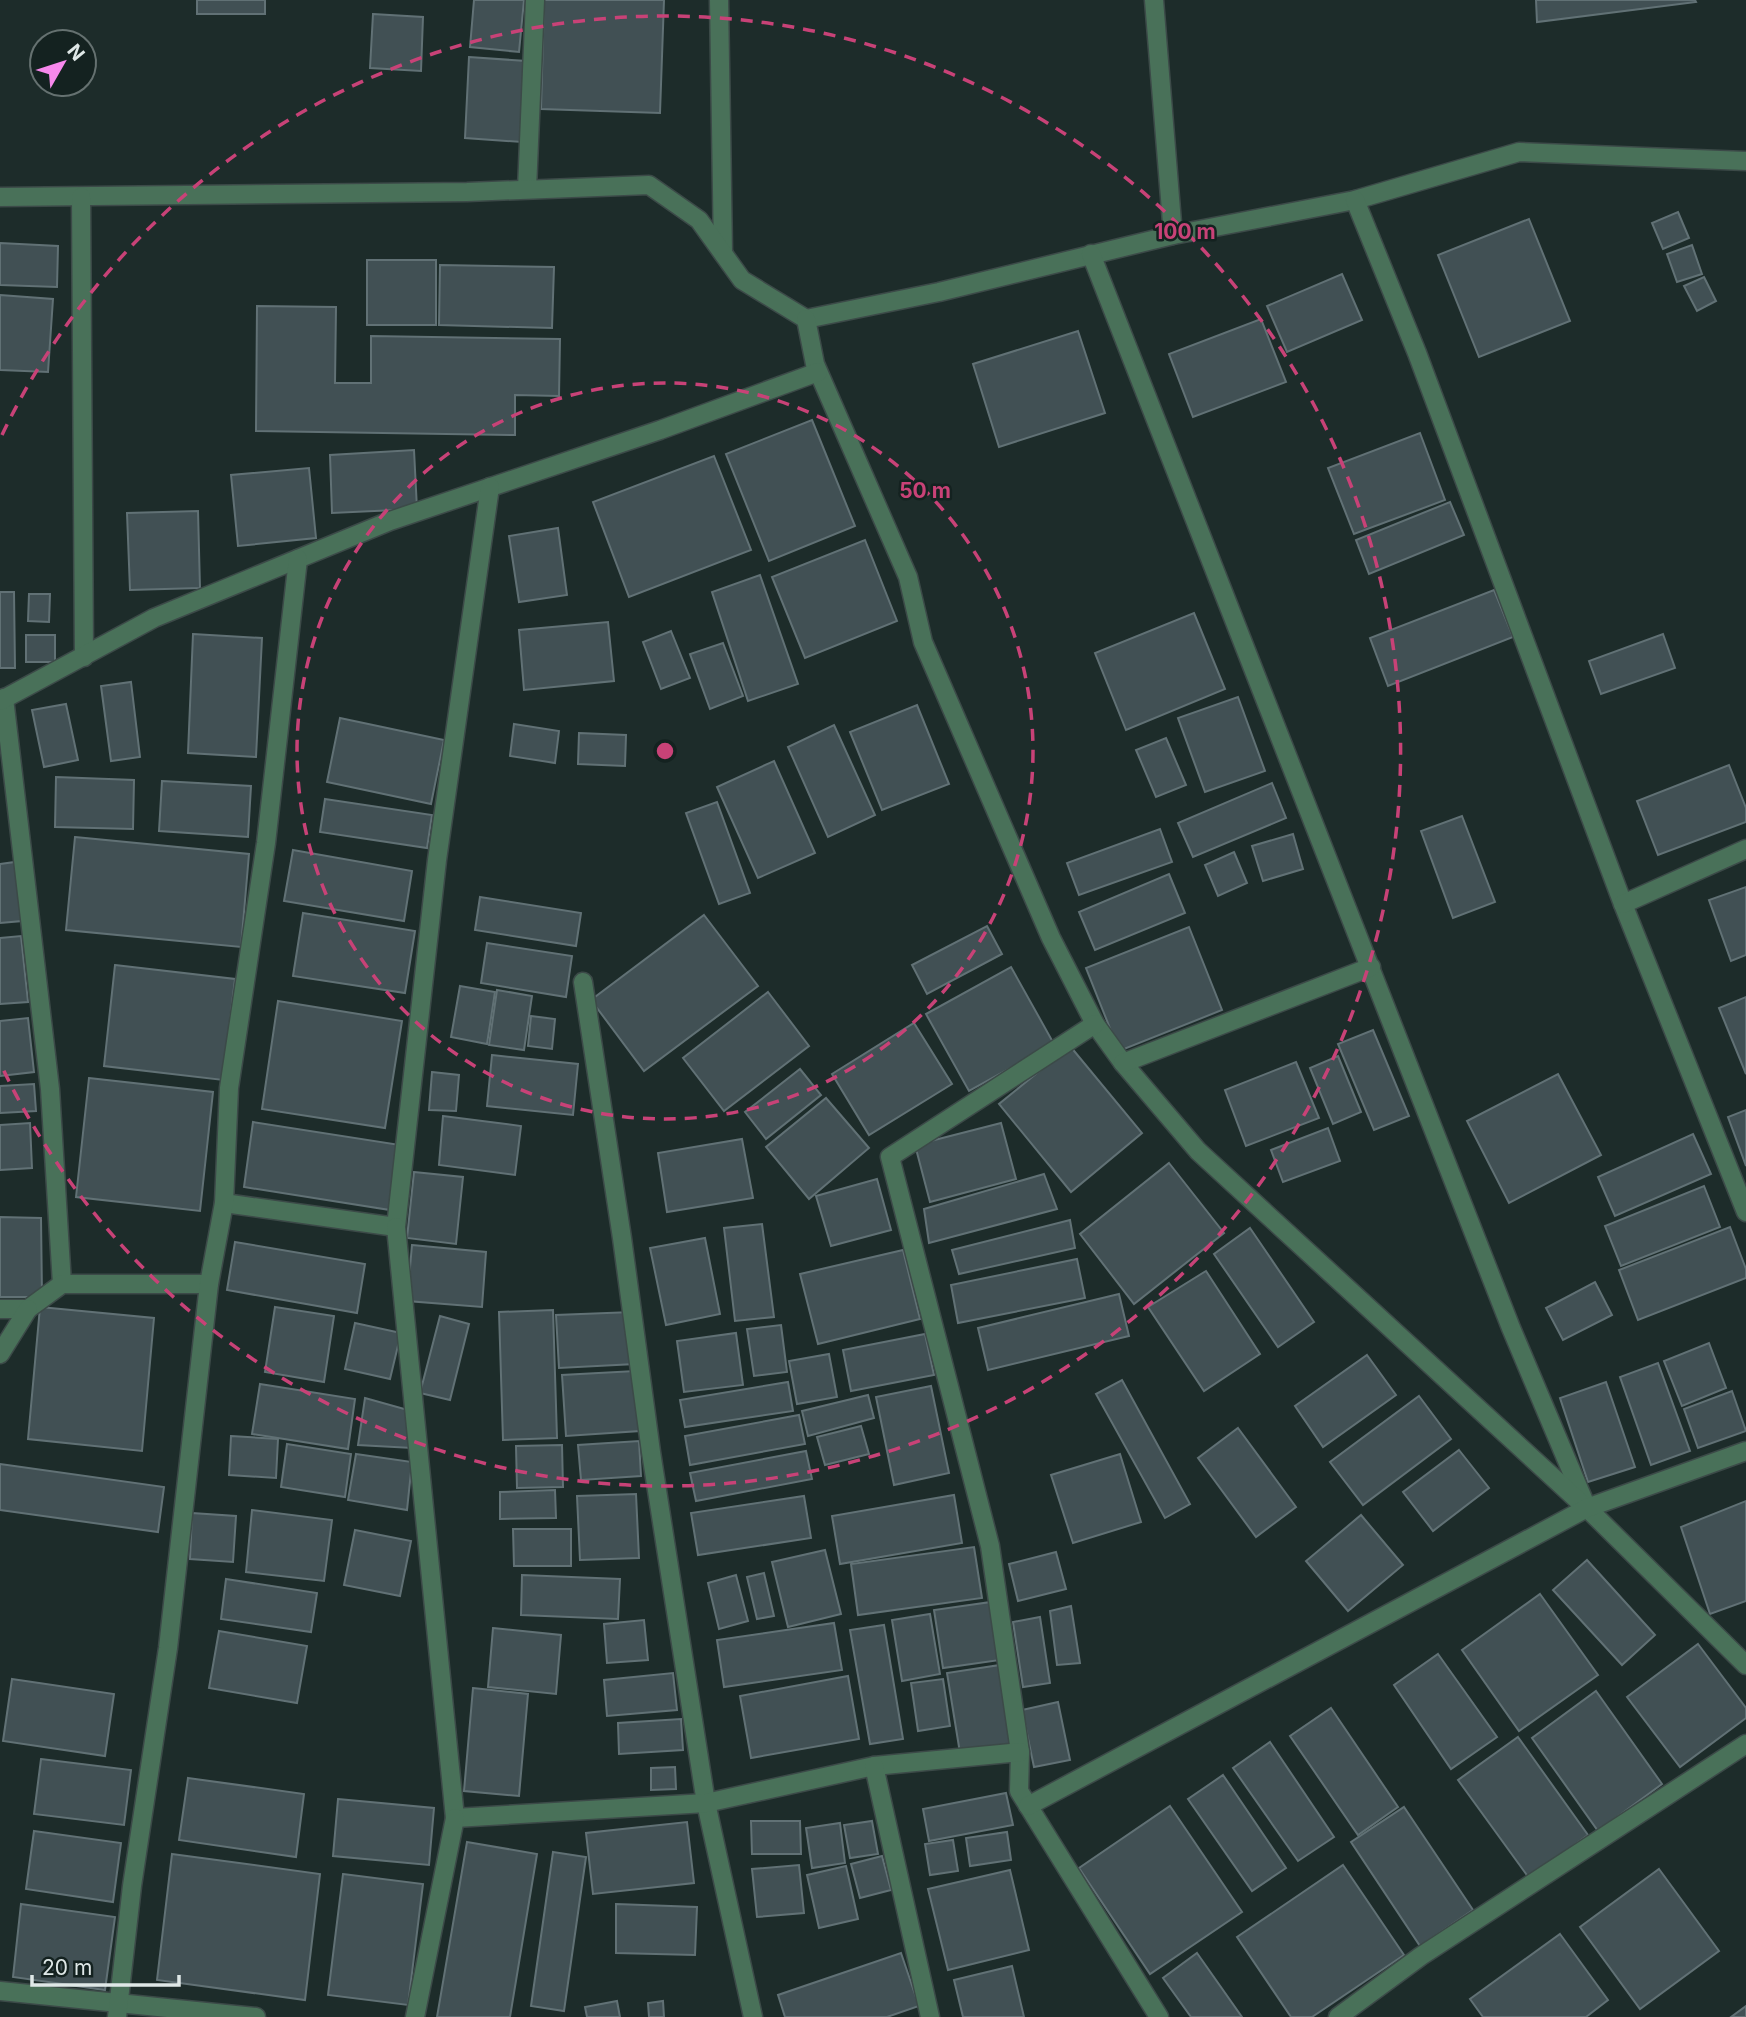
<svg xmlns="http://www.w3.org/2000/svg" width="1746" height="2017" font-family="Inter,sans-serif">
  <rect width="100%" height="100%" fill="#1d2c2a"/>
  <g fill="#415054" stroke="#617175" stroke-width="2">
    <rect x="197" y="0" width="68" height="14"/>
    <polygon points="474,0 524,0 519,52 470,47"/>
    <polygon points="544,0 664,0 660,113 541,109"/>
    <polygon points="1536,0 1695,0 1696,2 1537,22"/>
    <polygon points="373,14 423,17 421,71 370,68"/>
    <polygon points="469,57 526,61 522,142 465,138"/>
    <polygon points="1678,212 1689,238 1663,249 1652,223"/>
    <polygon points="1529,219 1570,321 1479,357 1438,255"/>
    <polygon points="0,243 58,246 57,287 0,285"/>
    <polygon points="1692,245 1702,274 1677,282 1667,254"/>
    <rect x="367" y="260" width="69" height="65"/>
    <polygon points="440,265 554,267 552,328 439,325"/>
    <polygon points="1342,274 1362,320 1287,352 1267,306"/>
    <polygon points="1704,277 1716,301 1697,311 1684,286"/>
    <polygon points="0,295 53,299 48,372 0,370"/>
    <polygon points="257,306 336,307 335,383 371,383 371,336 560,339 559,396 515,395 515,435 256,431"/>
    <polygon points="1261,319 1286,382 1193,417 1169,354"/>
    <polygon points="1078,331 1105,413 999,447 973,364"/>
    <polygon points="812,420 855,526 769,561 726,454"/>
    <polygon points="1420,433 1445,500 1354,534 1328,468"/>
    <polygon points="414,450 417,509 332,513 330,455"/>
    <polygon points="714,456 751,550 629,597 593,502"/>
    <polygon points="309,468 316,538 238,546 231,475"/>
    <polygon points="1450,502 1464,535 1369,574 1356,540"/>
    <polygon points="198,511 200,588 130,590 127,513"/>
    <polygon points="558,528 567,595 519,602 509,536"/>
    <polygon points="865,540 897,621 805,658 772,577"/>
    <polygon points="760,575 798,684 748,701 712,592"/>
    <polygon points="1494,590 1513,637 1388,686 1370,638"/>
    <polygon points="0,592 14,592 15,668 0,668"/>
    <polygon points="29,594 50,594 49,622 28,621"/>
    <polygon points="1194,613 1225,689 1126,730 1095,653"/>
    <polygon points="608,622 614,681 524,690 519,630"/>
    <polygon points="671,631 690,678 661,689 643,642"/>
    <polygon points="193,634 262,638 256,757 188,753"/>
    <polygon points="1663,634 1675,668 1601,694 1589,661"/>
    <rect x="26" y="635" width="29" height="27"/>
    <polygon points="723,643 743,696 710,709 690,654"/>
    <polygon points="131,682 140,757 111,761 101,686"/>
    <polygon points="1238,697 1265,771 1205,792 1178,718"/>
    <polygon points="66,704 78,760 44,767 32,710"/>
    <polygon points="917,705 949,784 882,810 850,732"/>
    <polygon points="340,718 444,740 431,804 327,782"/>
    <polygon points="514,724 559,731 555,763 510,756"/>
    <polygon points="834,725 875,815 828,837 788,747"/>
    <polygon points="579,733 626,735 625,766 578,764"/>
    <polygon points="1166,738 1186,785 1156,797 1136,750"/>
    <polygon points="774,761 815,853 758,878 717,787"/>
    <polygon points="1729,765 1746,808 1746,822 1658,855 1637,801"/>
    <polygon points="56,777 134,780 133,829 55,827"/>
    <polygon points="162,781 251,786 248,837 159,831"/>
    <polygon points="1272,783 1286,818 1193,857 1178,823"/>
    <polygon points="325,799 432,815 427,848 320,832"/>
    <polygon points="717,802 750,893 719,904 686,813"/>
    <polygon points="1462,816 1495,902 1453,918 1421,831"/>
    <polygon points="1160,829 1172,862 1079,895 1067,863"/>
    <polygon points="1293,834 1303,869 1263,881 1252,846"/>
    <polygon points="75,837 249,854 241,947 66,930"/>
    <polygon points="293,850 412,871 404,921 284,901"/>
    <polygon points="1234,852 1247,883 1218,896 1205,865"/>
    <polygon points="15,862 22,921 0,923 0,864"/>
    <polygon points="1169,874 1185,913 1095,950 1079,912"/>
    <polygon points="1746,887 1746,955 1731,961 1709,900"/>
    <polygon points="480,897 581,913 576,946 475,930"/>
    <polygon points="303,913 415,931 405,993 293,976"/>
    <polygon points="704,915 758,986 644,1071 591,1000"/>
    <polygon points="987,926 1002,954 927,994 912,965"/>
    <polygon points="1189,927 1222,1010 1119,1051 1086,968"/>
    <polygon points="21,936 28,1002 0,1004 0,938"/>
    <polygon points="487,943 572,956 566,997 481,983"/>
    <polygon points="115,965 235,979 223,1080 104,1066"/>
    <polygon points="1011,967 1054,1044 969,1091 926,1014"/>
    <polygon points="460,986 495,992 487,1044 451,1037"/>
    <polygon points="497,990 532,996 524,1050 489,1045"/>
    <polygon points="768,992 809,1046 724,1111 683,1058"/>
    <polygon points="1746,997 1746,1074 1719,1008"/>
    <polygon points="278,1001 402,1021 385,1128 262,1109"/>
    <polygon points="531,1016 555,1019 552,1049 528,1046"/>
    <polygon points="28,1018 34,1072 0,1076 0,1021"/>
    <polygon points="914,1023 952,1084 869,1135 832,1074"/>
    <polygon points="1373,1030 1409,1116 1374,1130 1338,1044"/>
    <polygon points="1070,1046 1142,1133 1071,1192 999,1104"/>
    <polygon points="492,1055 578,1064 573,1115 487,1106"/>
    <polygon points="1338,1056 1361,1112 1333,1124 1310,1068"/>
    <polygon points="1296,1062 1319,1118 1246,1146 1225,1090"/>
    <polygon points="800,1069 821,1095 766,1139 745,1112"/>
    <polygon points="432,1072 459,1075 456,1111 429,1110"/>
    <polygon points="1558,1074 1601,1155 1509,1203 1467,1121"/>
    <polygon points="89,1078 213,1092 200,1211 76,1197"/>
    <polygon points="34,1084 36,1111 0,1113 0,1086"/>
    <polygon points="826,1098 869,1148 809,1199 766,1147"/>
    <polygon points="1746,1110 1746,1166 1728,1117"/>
    <polygon points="443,1116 521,1126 515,1175 439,1165"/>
    <polygon points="253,1122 400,1145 390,1210 244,1187"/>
    <polygon points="30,1123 32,1168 0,1170 0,1125"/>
    <polygon points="1001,1123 1016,1179 930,1202 915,1145"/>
    <polygon points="1328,1128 1340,1161 1283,1182 1271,1150"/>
    <polygon points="1693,1134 1711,1174 1615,1216 1598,1177"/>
    <polygon points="742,1139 753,1198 667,1212 658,1153"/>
    <polygon points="1169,1163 1224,1233 1134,1304 1080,1234"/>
    <polygon points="414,1172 463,1177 456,1244 407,1238"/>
    <polygon points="1044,1174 1057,1209 929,1243 924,1209"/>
    <polygon points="877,1179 891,1230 831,1246 816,1196"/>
    <polygon points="1704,1186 1720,1227 1621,1266 1605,1226"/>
    <polygon points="0,1217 41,1218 42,1297 0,1297"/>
    <polygon points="1070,1220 1075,1248 959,1274 952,1250"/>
    <polygon points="762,1224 774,1317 735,1321 724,1228"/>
    <polygon points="1730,1227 1746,1269 1746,1278 1638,1320 1619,1270"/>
    <polygon points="1250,1228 1314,1322 1278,1347 1214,1254"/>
    <polygon points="705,1238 720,1314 666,1325 650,1248"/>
    <polygon points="235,1242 365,1264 357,1313 227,1290"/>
    <polygon points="412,1245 486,1252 482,1307 407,1301"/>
    <polygon points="903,1250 920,1319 818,1344 800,1274"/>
    <polygon points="1077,1259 1085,1298 958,1323 951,1285"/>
    <polygon points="1206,1271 1260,1354 1204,1391 1148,1307"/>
    <polygon points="1595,1282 1612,1315 1563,1340 1546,1308"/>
    <polygon points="1119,1294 1129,1336 988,1370 978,1328"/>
    <polygon points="40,1307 154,1318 142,1451 28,1439"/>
    <polygon points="275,1307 334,1316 324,1382 265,1372"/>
    <polygon points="553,1310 557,1438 503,1440 499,1312"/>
    <polygon points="632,1312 635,1364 559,1368 556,1315"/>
    <polygon points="440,1316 469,1324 450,1400 420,1393"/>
    <polygon points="355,1323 401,1333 390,1379 345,1369"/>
    <polygon points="781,1325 787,1372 754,1376 747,1329"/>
    <polygon points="736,1333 743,1385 684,1392 677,1341"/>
    <polygon points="925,1334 934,1375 851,1391 843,1350"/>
    <polygon points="1709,1343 1726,1388 1682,1406 1664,1361"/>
    <polygon points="829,1354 837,1397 797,1404 789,1361"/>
    <polygon points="1367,1355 1396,1395 1323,1447 1295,1406"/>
    <polygon points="1658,1363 1690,1451 1651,1465 1620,1377"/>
    <polygon points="635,1371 640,1431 566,1436 562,1375"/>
    <polygon points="1122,1380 1190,1504 1165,1518 1096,1394"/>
    <polygon points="788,1382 793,1411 685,1427 680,1400"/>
    <polygon points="1606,1382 1635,1467 1588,1482 1560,1398"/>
    <polygon points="260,1384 355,1399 348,1449 252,1434"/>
    <polygon points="931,1386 949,1473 894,1485 876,1397"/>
    <polygon points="1732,1391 1746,1431 1698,1448 1684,1409"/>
    <polygon points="868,1395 874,1418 808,1436 802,1411"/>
    <polygon points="1419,1396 1451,1439 1363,1505 1330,1462"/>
    <polygon points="365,1398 408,1410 412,1448 358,1445"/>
    <polygon points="799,1415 805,1444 690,1465 685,1436"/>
    <polygon points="861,1426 869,1454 825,1465 817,1437"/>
    <polygon points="1238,1428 1296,1507 1256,1537 1198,1458"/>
    <polygon points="231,1436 278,1439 276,1478 229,1475"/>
    <polygon points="639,1441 641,1476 581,1480 578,1445"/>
    <polygon points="287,1444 351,1454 345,1497 281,1487"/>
    <polygon points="562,1445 563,1487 517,1488 516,1446"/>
    <polygon points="1459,1450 1489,1488 1433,1531 1403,1492"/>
    <polygon points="806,1451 812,1479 696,1501 690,1473"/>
    <polygon points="356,1454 412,1462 407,1510 348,1500"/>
    <polygon points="1120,1454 1141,1522 1073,1543 1051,1475"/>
    <polygon points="0,1464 164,1487 158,1532 0,1510"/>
    <polygon points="555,1490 556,1518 500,1519 500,1492"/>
    <polygon points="636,1494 639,1558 580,1560 577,1496"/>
    <polygon points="954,1495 962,1543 840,1564 832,1516"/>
    <polygon points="804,1496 811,1538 698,1555 691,1513"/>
    <polygon points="1746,1501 1746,1601 1710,1614 1681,1527"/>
    <polygon points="252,1510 332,1520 324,1581 246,1572"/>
    <polygon points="192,1513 236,1516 233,1562 190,1559"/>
    <polygon points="1361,1515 1403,1565 1348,1611 1306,1561"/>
    <polygon points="513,1529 571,1529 571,1566 514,1566"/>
    <polygon points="355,1530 411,1541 400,1596 344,1585"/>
    <polygon points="974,1547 982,1598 858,1615 851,1564"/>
    <polygon points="825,1550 841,1614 788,1627 772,1562"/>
    <polygon points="1056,1552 1066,1589 1018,1601 1009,1564"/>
    <polygon points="1587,1560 1655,1635 1622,1665 1553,1590"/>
    <polygon points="764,1573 774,1616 757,1619 747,1577"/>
    <polygon points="522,1575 620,1579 618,1619 521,1615"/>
    <polygon points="736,1575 748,1621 719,1629 708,1583"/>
    <polygon points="226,1579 317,1593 311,1632 221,1619"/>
    <polygon points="1540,1594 1598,1675 1519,1731 1462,1650"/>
    <polygon points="991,1602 1000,1660 943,1668 934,1610"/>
    <polygon points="1071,1606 1080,1663 1057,1665 1050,1611"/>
    <polygon points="930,1614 940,1674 902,1681 892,1620"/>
    <polygon points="1040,1617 1050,1683 1023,1687 1013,1622"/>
    <polygon points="644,1620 648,1660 607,1663 604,1624"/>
    <polygon points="834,1623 842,1670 724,1687 717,1640"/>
    <polygon points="884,1625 903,1739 870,1744 850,1630"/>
    <polygon points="493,1628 561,1635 556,1694 488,1687"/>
    <polygon points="219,1631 307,1646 297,1703 209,1688"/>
    <polygon points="1698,1644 1746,1708 1746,1718 1680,1767 1627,1697"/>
    <polygon points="1438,1654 1497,1737 1451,1769 1394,1685"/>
    <polygon points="1000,1665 1013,1744 960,1753 947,1673"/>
    <polygon points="673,1673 677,1710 607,1716 604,1680"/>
    <polygon points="848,1676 859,1739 751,1758 740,1696"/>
    <polygon points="12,1679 114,1694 105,1756 3,1741"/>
    <polygon points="943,1679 950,1726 918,1731 911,1683"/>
    <polygon points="473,1688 528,1694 519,1796 464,1791"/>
    <polygon points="1596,1691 1662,1784 1598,1831 1532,1738"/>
    <polygon points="1058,1702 1070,1760 1034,1767 1022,1710"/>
    <polygon points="1331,1708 1398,1807 1358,1835 1290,1736"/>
    <polygon points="681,1719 683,1750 619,1754 618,1723"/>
    <polygon points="1518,1737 1588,1835 1529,1878 1458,1780"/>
    <polygon points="1270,1742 1334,1837 1298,1861 1233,1768"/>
    <polygon points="41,1759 131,1770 124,1825 34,1814"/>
    <polygon points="675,1767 676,1789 651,1790 651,1768"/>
    <polygon points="1223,1775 1286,1868 1252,1891 1188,1799"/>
    <polygon points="188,1778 304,1794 296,1857 179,1840"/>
    <polygon points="1006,1793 1013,1825 929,1841 923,1809"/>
    <polygon points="338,1799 434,1808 429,1865 333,1856"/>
    <polygon points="1170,1806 1242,1912 1150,1974 1079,1868"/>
    <polygon points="1404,1807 1473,1910 1420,1946 1351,1842"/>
    <polygon points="751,1821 800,1821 801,1854 752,1854"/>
    <polygon points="872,1821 878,1854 850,1858 844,1825"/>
    <polygon points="687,1822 694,1883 593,1894 586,1833"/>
    <polygon points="840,1823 845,1863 812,1868 806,1828"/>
    <polygon points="34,1831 121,1843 113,1902 26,1889"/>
    <polygon points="1007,1832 1011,1860 970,1866 966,1838"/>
    <polygon points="953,1840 958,1871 930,1875 925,1844"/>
    <polygon points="467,1842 537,1854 510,2017 437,2017"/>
    <polygon points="553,1852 586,1857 564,2011 531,2006"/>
    <polygon points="172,1854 320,1874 305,2000 157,1980"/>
    <polygon points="882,1856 891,1890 860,1898 851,1864"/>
    <polygon points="799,1865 804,1913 757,1917 752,1869"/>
    <polygon points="1343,1865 1404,1955 1312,2017 1291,2017 1237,1937"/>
    <polygon points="846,1866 858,1919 819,1928 807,1875"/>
    <polygon points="1659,1869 1719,1951 1640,2009 1580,1927"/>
    <polygon points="1010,1870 1029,1950 948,1970 928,1889"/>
    <polygon points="343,1874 423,1884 408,2005 328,1995"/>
    <polygon points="21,1904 115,1917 105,1990 13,1977"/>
    <polygon points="616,1904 697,1907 695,1955 616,1953"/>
    <polygon points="1560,1934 1608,2000 1586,2017 1483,2017 1470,1999"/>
    <polygon points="901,1953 919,2006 887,2017 785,2017 778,1995"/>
    <polygon points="1197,1953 1242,2017 1191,2017 1163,1978"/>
    <polygon points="1012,1966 1024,2017 963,2017 954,1980"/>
    <polygon points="617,2001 620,2017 587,2017 585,2007"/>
    <polygon points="663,2001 664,2017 649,2017 648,2003"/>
    <polygon points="1746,2006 1746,2017 1731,2017"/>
  </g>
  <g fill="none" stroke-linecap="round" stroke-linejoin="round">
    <defs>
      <g id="minor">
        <polyline points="719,0 723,253"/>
        <polyline points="1154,0 1173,235"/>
        <polyline points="527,189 535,0"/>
        <polyline points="0,197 467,192 649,185 699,220 742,280 806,319 939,292 1173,235 1355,200 1519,152 1746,161"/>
        <polyline points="81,197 84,657"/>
        <polyline points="1355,200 1417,353 1623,904 1746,1212"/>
        <polyline points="1091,254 1511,1328 1587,1508 1746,1665"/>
        <polyline points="806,319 815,364 908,577 923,642 1051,938 1095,1024 1123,1063 1198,1151 1582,1504"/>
        <polyline points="4,698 50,1089 62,1284"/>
        <polyline points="0,701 154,618 390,521 660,430 818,372"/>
        <polyline points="1623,904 1746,849"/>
        <polyline points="583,982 622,1238 651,1452 706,1803 753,2017"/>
        <polyline points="1095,1024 890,1157 990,1546 1020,1752 1019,1791 1159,2017"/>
        <polyline points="1123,1063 1371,967"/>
        <polyline points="224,1203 396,1227 437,860 490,487"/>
        <polyline points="396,1227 455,1818 706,1803 874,1766 1020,1752"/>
        <polyline points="0,1309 28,1309 62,1284 209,1284"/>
        <polyline points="0,1354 28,1309"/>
        <polyline points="874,1766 930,2017"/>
        <polyline points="1028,1806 1587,1508 1746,1451"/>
        <polyline points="0,1991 256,2017"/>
        <polyline points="117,2017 132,1886 168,1648 209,1284 224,1203 229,1088 266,843 298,559"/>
        <polyline points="415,2017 455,1818"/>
        <polyline points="1338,2017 1421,1956 1746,1744"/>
      </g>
    </defs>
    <use href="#minor" stroke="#3c4a48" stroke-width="21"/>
    <use href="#minor" stroke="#497159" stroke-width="18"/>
  </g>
  <g fill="none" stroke="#c84277" stroke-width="3.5" stroke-dasharray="12 9">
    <circle cx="665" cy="751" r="368"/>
    <path d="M2 435A735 735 0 1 1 2 1067"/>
  </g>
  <circle cx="665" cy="751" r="10" fill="#c84277" stroke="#142220" stroke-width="3.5"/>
  <g font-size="21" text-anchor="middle" font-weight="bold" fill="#c84277" stroke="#142220" stroke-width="5" stroke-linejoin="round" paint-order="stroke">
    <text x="1185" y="239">100 m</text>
    <text x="925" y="498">50 m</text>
  </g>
  <g transform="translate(63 63) rotate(51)"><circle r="33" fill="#142220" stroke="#657170" stroke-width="2"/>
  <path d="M0-5L12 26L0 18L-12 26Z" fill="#f788ec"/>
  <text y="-10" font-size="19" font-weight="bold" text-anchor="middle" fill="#dfe8e7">N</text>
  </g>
  <path d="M32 1975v10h147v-10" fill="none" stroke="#dfe8e7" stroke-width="3.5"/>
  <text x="42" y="1975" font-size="21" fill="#dfe8e7" stroke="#142220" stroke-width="5" paint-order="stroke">20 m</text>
</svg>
